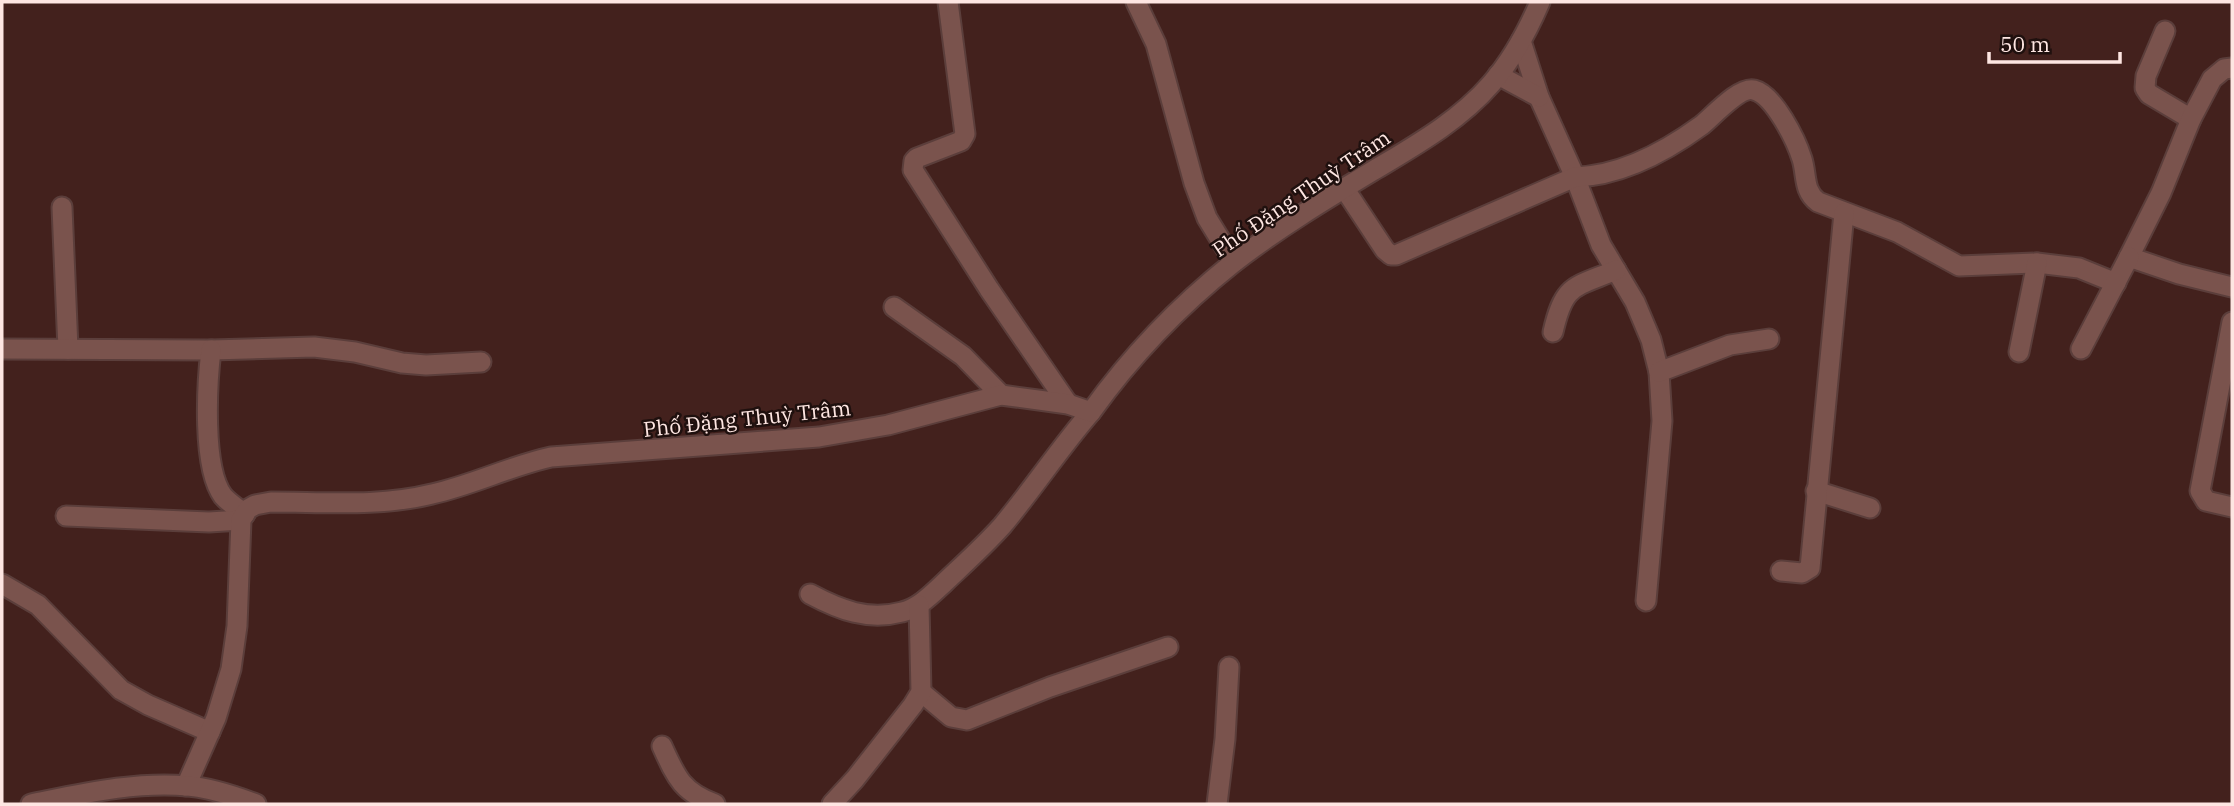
<svg xmlns="http://www.w3.org/2000/svg" width="2234" height="806" font-family="'IBM Plex Serif',serif">
  <rect width="100%" height="100%" fill="#43211d"/>
  <g fill="none" stroke-linecap="round" stroke-linejoin="round">
    <defs>
      <g id="street">
        <polyline points="948,2 965,134 961,141 917,158 914,161 913,170 989,289 1068,404"/>
        <polyline points="1136,2 1156,44 1194,183 1207,218 1234,262"/>
        <polyline points="2165,31 2146,76 2145,88 2149,94 2191,119"/>
        <polyline points="1521,41 1539,97 1575,177 1601,245 1635,302 1651,340 1659,372 1662,421 1646,601"/>
        <polyline points="2232,68 2224,69 2212,79 2191,119 2161,193 2129,257 2179,274 2232,287"/>
        <polyline points="1498,75 1539,97"/>
        <path d="M1344,188L1385,250L1391,255H1396L1575,177C1621,176 1665,152 1702,125C1713,116 1740,86 1754,90C1774,95 1796,140 1802,159C1807,175 1803,191 1818,202L1897,232L1959,266L2037,263L2079,268L2116,283"/>
        <polyline points="62,207 68,349"/>
        <polyline points="894,307 963,356 1001,395"/>
        <polyline points="2232,322 2200,491 2206,501 2232,507"/>
        <path d="M1553,332C1564,284 1573,288 1616,270"/>
        <polyline points="2,349 211,350 314,347 355,352 402,363 426,365 481,362"/>
        <polyline points="2081,349 2129,257"/>
        <path d="M211,350C207,384 202,468 223,496C229,503 237,508 245,514"/>
        <polyline points="2019,352 2037,263"/>
        <polyline points="1659,372 1730,345 1769,339"/>
        <polyline points="1816,491 1870,508"/>
        <polyline points="66,516 209,522 241,520"/>
        <polyline points="1781,571 1802,573 1810,568 1844,213"/>
        <polyline points="2,584 38,605 121,690 148,705 210,732"/>
        <path d="M810,594C840,610 868,621 902,612C919,608 932,594 945,582C964,564 984,546 1002,526C1033,489 1059,449 1091,412"/>
        <polyline points="921,692 951,717 967,720 1050,687 1168,647"/>
        <path d="M662,746C676,777 682,792 715,804"/>
        <path d="M186,786L216,718L231,669L237,626L241,520L248,509L255,505L271,502C325,502 380,507 432,494C473,485 510,466 551,457L819,437L888,425L1001,395L1068,404L1091,412C1131,356 1179,306 1233,263C1278,228 1328,198 1376,169C1416,145 1460,120 1491,84C1512,60 1528,30 1540,2"/>
        <path d="M31,804C81,794 136,781 188,786C211,788 235,796 256,804"/>
        <polyline points="832,804 855,779 913,705 921,692 919,605"/>
        <polyline points="1217,804 1225,739 1229,667"/>
      </g>
    </defs>
    <use href="#street" stroke="#5b3e3b" stroke-width="23"/>
    <use href="#street" stroke="#7a534d" stroke-width="19"/>
  </g>
  <g text-anchor="middle" dominant-baseline="central" stroke-width="5" stroke-linejoin="round" paint-order="stroke">
    <g font-size="21" fill="#fee6e2" stroke="#1f100e">
      <text transform="translate(1301 193) rotate(-34)">Phố Đặng Thuỳ Trâm</text>
      <text transform="translate(747 418) rotate(-6)">Phố Đặng Thuỳ Trâm</text>
    </g>
  </g>
  <rect width="2234" height="806" fill="none" stroke="#fee6e2" stroke-width="7"/>
  <path d="M1989 52v10h131v-10" fill="none" stroke="#fee6e2" stroke-width="3.5"/>
  <text x="2000" y="52" font-size="21" fill="#fee6e2" stroke="#1f100e" stroke-width="5" paint-order="stroke">50 m</text>
</svg>
